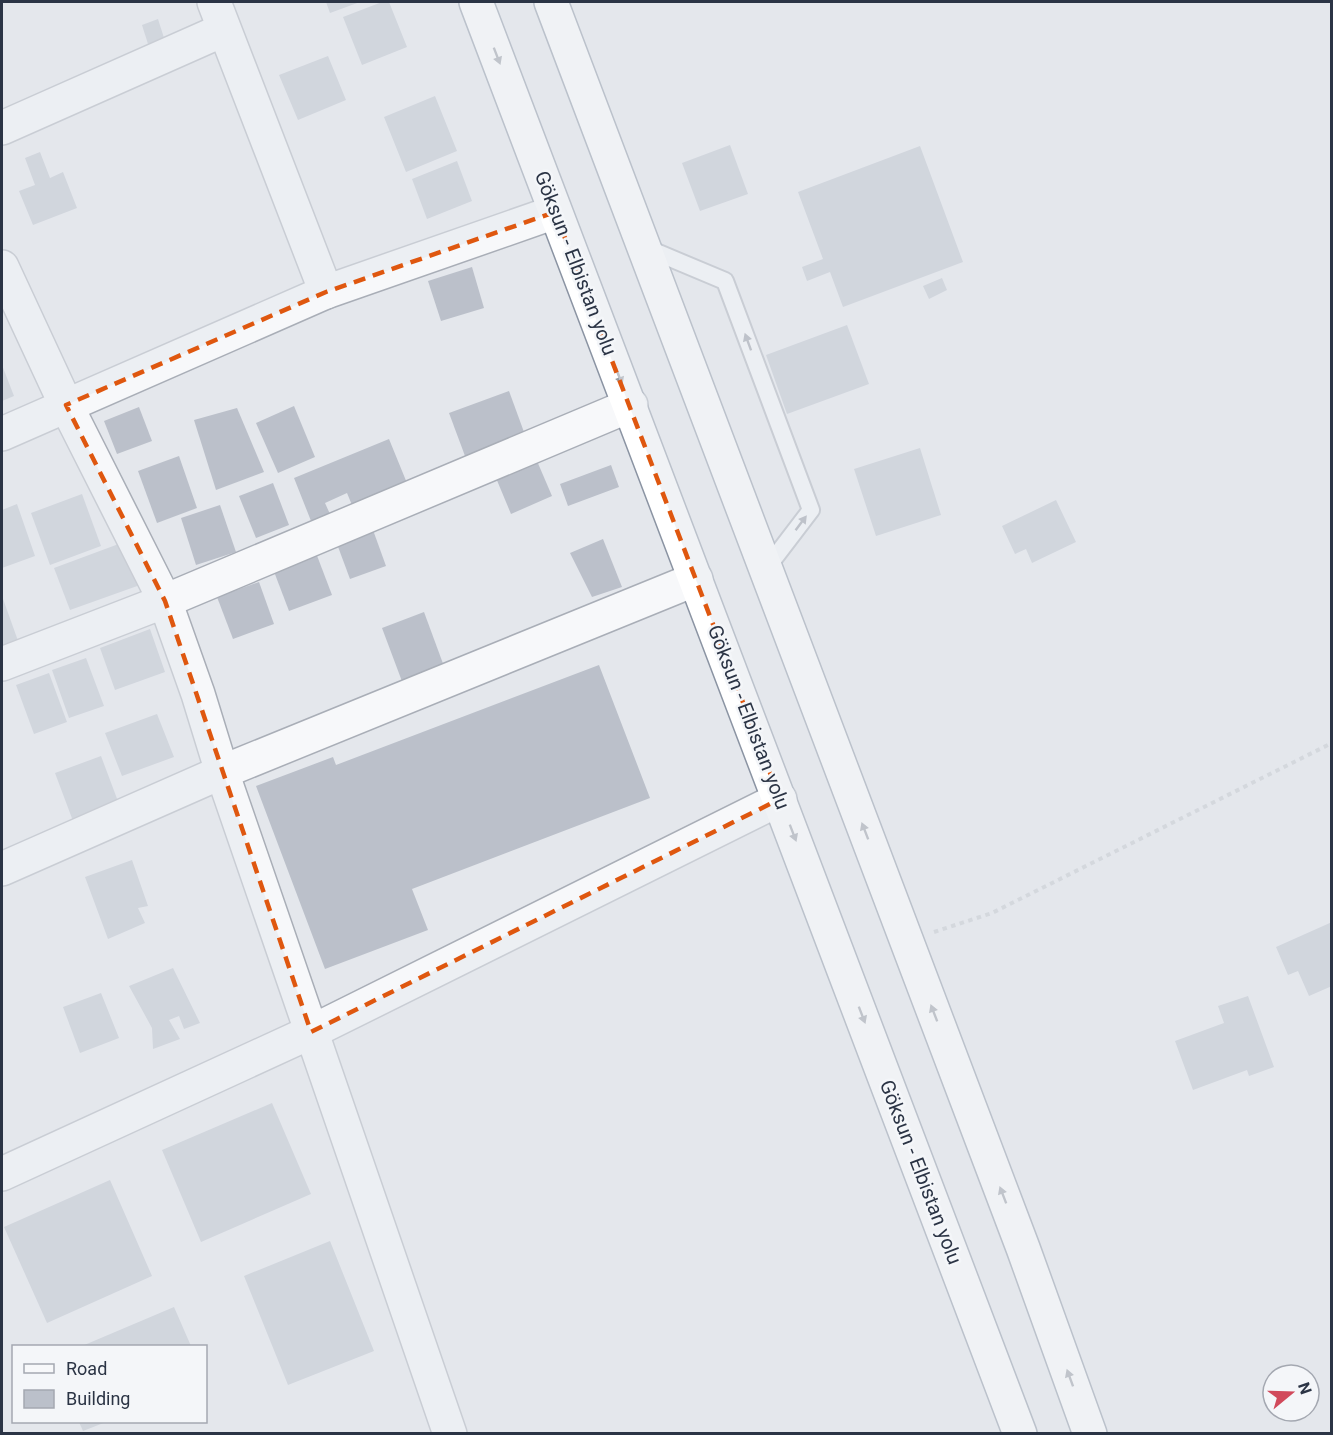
<svg xmlns="http://www.w3.org/2000/svg" width="1333" height="1435" font-family="Roboto,sans-serif">
  <rect width="100%" height="100%" fill="#e4e7ec"/>
  <g fill="#bbc0ca">
    <polygon points="326,2 360,2 330,13"/>
    <polygon points="382,2 389,2 407,47 362,65 343,17"/>
    <polygon points="158,19 164,38 148,44 142,25"/>
    <polygon points="328,56 346,100 298,120 279,75"/>
    <polygon points="435,96 457,151 406,172 384,117"/>
    <polygon points="730,145 748,194 700,211 682,163"/>
    <polygon points="920,146 963,262 843,307 830,272 807,281 802,267 823,259 798,192"/>
    <polygon points="40,152 50,178 63,172 77,208 33,225 19,191 35,185 25,158"/>
    <polygon points="457,161 472,201 427,219 412,179"/>
    <polygon points="472,267 484,308 441,321 428,281"/>
    <polygon points="942,278 947,290 929,299 923,286"/>
    <polygon points="847,325 869,384 787,414 766,355"/>
    <polygon points="2,365 14,396 2,401"/>
    <polygon points="509,391 528,443 468,464 449,413"/>
    <polygon points="294,406 315,457 278,473 256,423"/>
    <polygon points="139,407 152,441 117,454 104,421"/>
    <polygon points="237,408 264,472 216,490 194,420"/>
    <polygon points="389,439 409,488 354,510 347,493 325,503 334,523 315,531 294,478"/>
    <polygon points="920,448 941,515 876,536 854,469"/>
    <polygon points="179,456 197,508 157,523 138,471"/>
    <polygon points="537,461 552,496 511,514 496,478"/>
    <polygon points="611,465 619,487 568,506 560,484"/>
    <polygon points="273,483 289,525 256,538 239,496"/>
    <polygon points="82,494 101,546 50,565 31,513"/>
    <polygon points="1056,500 1076,542 1032,563 1026,549 1015,554 1002,526"/>
    <polygon points="17,504 35,556 2,568 2,510"/>
    <polygon points="220,505 236,552 196,565 181,518"/>
    <polygon points="373,530 386,566 350,579 337,544"/>
    <polygon points="603,539 622,587 592,597 570,553"/>
    <polygon points="124,542 140,585 70,610 54,568"/>
    <polygon points="316,553 332,595 289,611 273,569"/>
    <polygon points="259,582 274,624 233,639 217,597"/>
    <polygon points="2,596 22,652 2,660"/>
    <polygon points="424,612 445,669 403,684 382,628"/>
    <polygon points="150,629 165,672 115,690 100,648"/>
    <polygon points="86,658 104,706 69,718 52,670"/>
    <polygon points="599,665 650,798 412,889 428,930 325,969 256,786 333,757 336,765"/>
    <polygon points="49,673 67,722 34,734 16,685"/>
    <polygon points="157,714 174,757 122,776 105,733"/>
    <polygon points="101,756 119,804 73,821 55,773"/>
    <polygon points="132,860 148,906 138,908 145,923 108,939 85,877"/>
    <polygon points="1332,922 1332,986 1309,996 1298,971 1288,975 1276,947"/>
    <polygon points="173,968 200,1023 184,1029 179,1016 169,1020 180,1039 153,1049 152,1028 129,986"/>
    <polygon points="101,993 119,1038 80,1053 63,1007"/>
    <polygon points="1248,996 1274,1067 1249,1076 1247,1070 1193,1090 1175,1041 1224,1023 1218,1006"/>
    <polygon points="272,1103 311,1194 201,1242 162,1150"/>
    <polygon points="110,1180 152,1276 47,1323 4,1227"/>
    <polygon points="330,1241 374,1351 288,1385 244,1276"/>
    <polygon points="174,1307 191,1346 82,1346"/>
    <polygon points="79,1422 106,1422 83,1431"/>
  </g>
  <g fill="none" stroke-linecap="round" stroke-linejoin="round">
    <defs>
      <polyline id="lane" points="644,247 725,281 811,510 766,569"/>
      <g id="street">
        <polyline points="214,2 326,292"/>
        <polyline points="2,128 223,30"/>
        <polyline points="2,267 66,405 165,601 198,694 222,772 450,1434"/>
        <polyline points="2,434 326,292 555,212"/>
        <polyline points="2,664 165,601 631,405"/>
        <polyline points="2,869 222,772 696,579"/>
        <polyline points="2,1174 311,1032 780,799"/>
      </g>
      <g id="highway">
        <polyline points="476,2 1020,1434"/>
        <polyline points="551,2 1023,1248 1090,1434"/>
      </g>
    </defs>
    <use href="#lane" stroke="#a9aeb7" stroke-width="20"/>
    <use href="#street" stroke="#a9aeb7" stroke-width="36"/>
    <use href="#highway" stroke="#8b94a3" stroke-width="36"/>
    <polyline stroke="#c2c5cb" stroke-width="4" stroke-dasharray="4.5 4.5" stroke-linecap="butt" points="934,932 992,913 1332,743"/>
    <use href="#lane" stroke="#f7f8fa" stroke-width="16"/>
    <use href="#street" stroke="#f7f8fa" stroke-width="33"/>
    <use href="#highway" stroke="#fff" stroke-width="33"/>
  </g>
  <defs><path id="oneway-solid" d="M-6-.8H1V-3.2L6.5 0L1 3.2V.8H-6Z" transform="scale(1.5)"/></defs>
  <g fill="#959aa2">
    <use href="#oneway-solid" transform="translate(497 56) rotate(69)"/>
    <use href="#oneway-solid" transform="translate(619 376) rotate(69)"/>
    <use href="#oneway-solid" transform="translate(865 831) rotate(-111)"/>
    <use href="#oneway-solid" transform="translate(793 833) rotate(69)"/>
    <use href="#oneway-solid" transform="translate(934 1013) rotate(-111)"/>
    <use href="#oneway-solid" transform="translate(862 1015) rotate(69)"/>
    <use href="#oneway-solid" transform="translate(1003 1195) rotate(-111)"/>
    <use href="#oneway-solid" transform="translate(1070 1378) rotate(-110)"/>
  </g>
  <g fill="#9196a0">
    <use href="#oneway-solid" transform="translate(748 342) rotate(-110)"/>
    <use href="#oneway-solid" transform="translate(801 523) rotate(-53)"/>
  </g>
  <path d="M0 0H1333V1435H0ZM555,212L780,799L311,1032L165,601L66,405L326,292Z" fill="#e4e7ec" fill-opacity=".55" fill-rule="evenodd"/>
  <path fill="none" stroke="#df570f" stroke-width="4.5" stroke-dasharray="12 8" stroke-linejoin="round" d="M555,212L780,799L311,1032L165,601L66,405L326,292Z"/>
  <g text-anchor="middle" dominant-baseline="central" stroke-width="5" stroke-linejoin="round" paint-order="stroke">
    <g font-size="20" fill="#2b3445" stroke="#f4f6f9">
      <text transform="translate(576 263) rotate(69)">Göksun - Elbistan yolu</text>
      <text transform="translate(749 717) rotate(69)">Göksun - Elbistan yolu</text>
      <text transform="translate(921 1172) rotate(69)">Göksun - Elbistan yolu</text>
    </g>
  </g>
  <rect width="1333" height="1435" fill="none" stroke="#2b3445" stroke-width="6"/>
  <rect x="12" y="1345" width="195" height="78" fill="#f4f6f9" stroke="#a4a8b1" stroke-width="1.5"/>
  <rect x="24" y="1364" width="30" height="9" fill="#f7f8fa" stroke="#a4a8b1" stroke-width="1.5"/>
  <text x="66" y="1375" font-size="18" fill="#2b3445">Road</text>
  <rect x="24" y="1390" width="30" height="18" fill="#bbc0ca" stroke="#a4a8b1" stroke-width="1.5"/>
  <text x="66" y="1405" font-size="18" fill="#2b3445">Building</text>
  <g transform="translate(1291 1393) rotate(71)"><circle r="28" fill="#f4f6f9" stroke="#a4a8b1" stroke-width="1.5"/>
  <path d="M0-4.5L10 22L0 15L-10 22Z" fill="#d1495b"/>
  <text y="-9" font-size="16" font-weight="bold" text-anchor="middle" fill="#2b3445">N</text>
  </g>
</svg>
